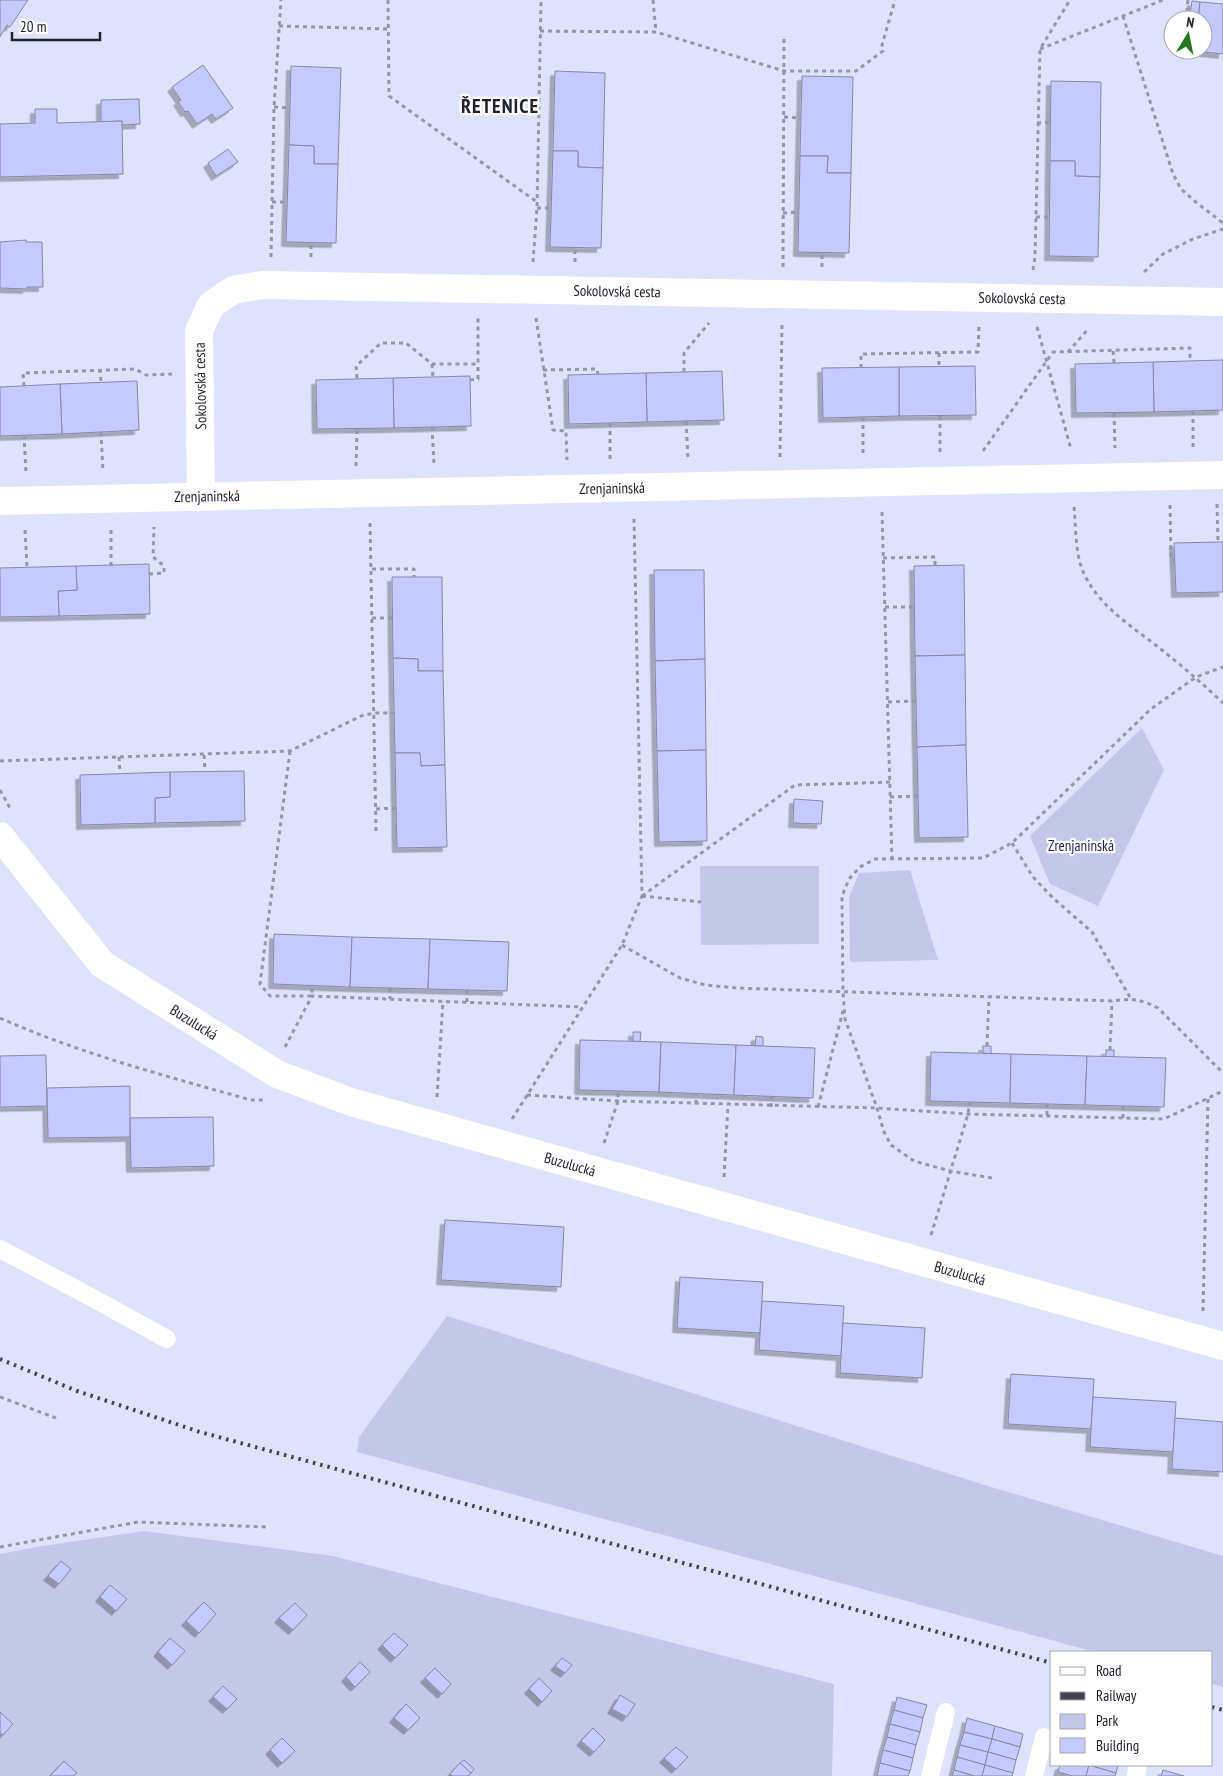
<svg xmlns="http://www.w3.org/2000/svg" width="1223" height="1776" font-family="'PT Sans Narrow',sans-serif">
  <defs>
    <filter id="shadow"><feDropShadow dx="-4.5" dy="4.5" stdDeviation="0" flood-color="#0004"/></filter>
  </defs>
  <rect width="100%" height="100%" fill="#dfe2fb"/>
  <g fill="#c3c8eb">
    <polygon points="1142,728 1164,770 1098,906 1050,884 1030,836"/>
    <polygon points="700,866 819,866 819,944 701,945"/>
    <polygon points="910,870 938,960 850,962 849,897 859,873"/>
    <polygon points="447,1316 988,1486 1223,1556 1223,1687 1212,1684 1212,1652 1095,1652 357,1452 359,1437"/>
    <polygon points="144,1531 333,1556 834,1684 832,1776 0,1776 0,1554 36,1547"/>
  </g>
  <g fill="#c4caff" stroke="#8689a5" filter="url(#shadow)">
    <polygon points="0,0 28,0 10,27 7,25 0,37"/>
    <polygon points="1192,1 1200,2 1198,20 1189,20"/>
    <polygon points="1200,2 1223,4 1223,54 1195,51 1203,50 1203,20 1198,20"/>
    <polygon points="203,65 233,108 216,119 212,114 197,124 188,111 185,112 178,101 181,100 172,87"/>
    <polygon points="291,66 341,68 338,164 314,164 314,146 289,145"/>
    <polygon points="555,71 605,73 603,168 578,167 578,151 553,151"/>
    <polygon points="802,76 853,77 851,173 827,173 828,156 800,156"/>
    <polygon points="1051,81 1101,82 1100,177 1075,176 1075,161 1050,161"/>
    <polygon points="139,99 140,124 122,125 122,121 101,122 101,100"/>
    <polygon points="35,109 57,109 57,123 122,121 123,174 0,177 0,124 35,123"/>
    <polygon points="289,145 314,146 314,164 338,164 336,243 286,242"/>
    <polygon points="228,149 238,162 216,176 208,163"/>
    <polygon points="553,151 578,151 578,167 603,168 601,248 550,247"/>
    <polygon points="800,156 828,156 827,173 851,173 849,253 798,252"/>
    <polygon points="1050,161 1075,161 1075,176 1100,177 1098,257 1049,256"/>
    <polygon points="26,240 26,242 42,242 43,287 27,287 27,289 0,288 0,242"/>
    <polygon points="1223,360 1223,410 1154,412 1153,362"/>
    <polygon points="1153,362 1154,412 1076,413 1075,364"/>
    <polygon points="975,366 976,415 899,416 899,367"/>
    <polygon points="899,367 899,416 823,418 822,368"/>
    <polygon points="722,371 724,420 647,422 646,373"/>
    <polygon points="646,373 647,422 569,424 568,375"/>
    <polygon points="470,376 471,426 394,428 393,378"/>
    <polygon points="393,378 394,428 317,429 316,380"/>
    <polygon points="137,381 139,430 62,434 60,384"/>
    <polygon points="60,384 62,434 0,436 0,387"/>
    <polygon points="1218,542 1223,542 1223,592 1176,593 1174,543"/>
    <polygon points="149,564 150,614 59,616 58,591 77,590 76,566"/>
    <polygon points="964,565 965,655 915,656 914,566"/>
    <polygon points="76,566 77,590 58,591 59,616 0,617 0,568"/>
    <polygon points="654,570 704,570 705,659 655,661"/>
    <polygon points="392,577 442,577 443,671 418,671 418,659 393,658"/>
    <polygon points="965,655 966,745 917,747 915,656"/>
    <polygon points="393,658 418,659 418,671 443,671 445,765 421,766 420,753 395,753"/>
    <polygon points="705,659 706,750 657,751 655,661"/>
    <polygon points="966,745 968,837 919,838 917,747"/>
    <polygon points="706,750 707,841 659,842 657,751"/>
    <polygon points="395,753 420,753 421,766 445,765 447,847 397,848"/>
    <polygon points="244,771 245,821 155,823 155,798 170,797 170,772"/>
    <polygon points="170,772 170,797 155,798 155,823 81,825 80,775"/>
    <polygon points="794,799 823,801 821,824 793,823"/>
    <polygon points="274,934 352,937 350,987 273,984"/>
    <polygon points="352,937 430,939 428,989 350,987"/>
    <polygon points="430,939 509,942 507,991 428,989"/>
    <polygon points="633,1032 641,1032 640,1042 633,1041"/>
    <polygon points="756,1036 763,1037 763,1046 755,1046"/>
    <polygon points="580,1040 661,1042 659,1092 579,1090"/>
    <polygon points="661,1042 736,1045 734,1095 659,1092"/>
    <polygon points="736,1045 815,1048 813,1098 734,1095"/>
    <polygon points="983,1046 991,1046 991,1054 983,1053"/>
    <rect x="1106" y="1050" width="8" height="7"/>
    <polygon points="931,1052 1011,1054 1010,1103 930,1101"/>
    <polygon points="1011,1054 1087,1056 1085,1105 1010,1103"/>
    <polygon points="46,1055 47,1106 0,1107 0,1056"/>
    <polygon points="1087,1056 1166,1058 1164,1107 1085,1105"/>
    <polygon points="130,1086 130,1137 48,1138 47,1088"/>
    <polygon points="213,1117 214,1166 131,1168 130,1118"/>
    <polygon points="445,1220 564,1227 561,1287 441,1280"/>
    <polygon points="680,1277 763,1282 760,1333 677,1328"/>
    <polygon points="762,1301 844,1306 841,1356 759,1350"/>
    <polygon points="843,1323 925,1328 922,1378 840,1373"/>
    <polygon points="1011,1374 1094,1379 1091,1429 1008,1424"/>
    <polygon points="1093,1397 1176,1402 1173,1452 1090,1447"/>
    <polygon points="1175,1418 1223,1422 1223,1472 1172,1469"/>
    <polygon points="61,1561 71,1569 59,1584 48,1576"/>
    <polygon points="110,1585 127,1599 116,1611 100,1597"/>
    <polygon points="204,1602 216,1614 199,1633 186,1621"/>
    <polygon points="295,1603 307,1615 293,1630 279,1618"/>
    <polygon points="394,1633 408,1645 395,1658 382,1645"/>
    <polygon points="170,1638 185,1651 172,1665 158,1652"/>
    <polygon points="562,1658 572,1665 565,1673 555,1666"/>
    <polygon points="360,1662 370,1672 355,1687 346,1677"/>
    <polygon points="435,1668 451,1684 442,1694 425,1678"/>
    <polygon points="539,1678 552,1691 542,1702 529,1689"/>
    <polygon points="223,1686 237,1699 227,1709 213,1697"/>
    <polygon points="620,1695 635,1704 627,1717 612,1709"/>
    <polygon points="897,1697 927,1705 923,1718 894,1710"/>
    <polygon points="406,1704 420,1718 408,1730 394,1718"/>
    <polygon points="894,1710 923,1718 920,1732 890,1724"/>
    <polygon points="0,1712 13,1724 3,1735 0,1733"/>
    <polygon points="967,1718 995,1726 992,1739 964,1732"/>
    <polygon points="890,1724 920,1732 916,1745 887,1737"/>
    <polygon points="995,1726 1023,1734 1020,1747 992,1739"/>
    <polygon points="593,1728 605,1740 594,1752 581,1741"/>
    <polygon points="964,1732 992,1739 988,1752 960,1745"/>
    <polygon points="887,1737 916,1745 913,1758 883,1750"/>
    <polygon points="282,1738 295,1751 282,1763 270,1750"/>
    <polygon points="992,1739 1020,1747 1016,1760 988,1752"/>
    <polygon points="960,1745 988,1752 985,1765 957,1757"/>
    <polygon points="676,1747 688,1757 676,1769 664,1758"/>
    <polygon points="883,1750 913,1758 910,1771 880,1763"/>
    <polygon points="988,1752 1016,1760 1013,1773 985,1765"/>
    <polygon points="957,1757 985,1765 982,1776 974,1776 954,1770"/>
    <polygon points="464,1760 474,1769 471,1773 460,1763"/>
    <polygon points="64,1761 77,1773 73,1776 50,1776"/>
    <polygon points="460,1763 471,1773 468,1776 452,1776 450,1774"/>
    <polygon points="880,1763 910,1771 908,1776 877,1776"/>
    <polygon points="985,1765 1013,1773 1012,1776 982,1776"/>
    <polygon points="1060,1765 1089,1765 1086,1776 1073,1776 1058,1772"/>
    <polygon points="1089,1765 1116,1773 1115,1776 1086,1776"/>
    <polygon points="1089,1765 1118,1765 1116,1773"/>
    <polygon points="954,1770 974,1776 952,1776"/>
    <polygon points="1163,1770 1184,1776 1161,1776"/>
  </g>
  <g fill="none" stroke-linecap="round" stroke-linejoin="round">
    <g stroke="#9497ab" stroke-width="3" stroke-dasharray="4 4" stroke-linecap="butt">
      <polyline points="388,0 389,96 537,202"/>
      <polyline points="653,0 656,32"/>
      <polyline points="1123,16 1173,174 1181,189 1197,203 1223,223"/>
      <polyline points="1186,20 1188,0"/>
      <polyline points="279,26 387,29"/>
      <polyline points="540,31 656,32 784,71 856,71 883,51 882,45 895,0"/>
      <polyline points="1040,49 1163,0"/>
      <polyline points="274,107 289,108"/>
      <polyline points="784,117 801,118"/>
      <polyline points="1037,123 1051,122"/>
      <polyline points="272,202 287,202"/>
      <polyline points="537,208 552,208"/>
      <polyline points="783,213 799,212"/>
      <polyline points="1036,217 1049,217"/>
      <polyline points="271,257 274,107 281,0"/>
      <polyline points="311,257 311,243"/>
      <polyline points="533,262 537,208 541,0"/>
      <polyline points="575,262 575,248"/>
      <polyline points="783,267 784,37"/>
      <polyline points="822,267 822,253"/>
      <polyline points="1033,270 1035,257 1040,49 1070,0"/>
      <polyline points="1144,272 1163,254 1193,239 1223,229"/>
      <polyline points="536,318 553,430 566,431 567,460"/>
      <polyline points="1037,327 1071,449"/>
      <polyline points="1113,351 1114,363"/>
      <polyline points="1068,352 1089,328"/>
      <polyline points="939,353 939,367"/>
      <polyline points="432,364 433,377"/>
      <polyline points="861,368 861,354 978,352 979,325"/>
      <polyline points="100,369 101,382"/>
      <polyline points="543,370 597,369 598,374"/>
      <polyline points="684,372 684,353 709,323"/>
      <polyline points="357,378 356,366 381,343 406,343 432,364 478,364 478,318"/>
      <polyline points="470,380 478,379 478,364"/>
      <polyline points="24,386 23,373 135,369 146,375 172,374"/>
      <polyline points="1193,411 1193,447"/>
      <polyline points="1114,413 1115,448"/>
      <polyline points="863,417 863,455"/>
      <polyline points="686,421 688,459"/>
      <polyline points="610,423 610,461"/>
      <polyline points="432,427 434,464"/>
      <polyline points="101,432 103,472"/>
      <polyline points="24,435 26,473"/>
      <polyline points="983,451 1053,352 1190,348 1190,361"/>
      <polyline points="940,452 940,416"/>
      <polyline points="780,457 782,323"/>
      <polyline points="356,466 357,429"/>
      <polyline points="1217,504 1218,542"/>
      <polyline points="1170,505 1171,560 1175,560"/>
      <path d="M1074,507C1076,527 1075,550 1082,569C1096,605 1133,627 1162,650C1183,667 1203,684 1223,703"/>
      <polyline points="882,512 892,859"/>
      <polyline points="370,523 376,831"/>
      <polyline points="25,530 27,567"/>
      <polyline points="883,558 935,557 935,566"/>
      <polyline points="111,566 111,528"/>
      <polyline points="372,569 414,569 414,577"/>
      <polyline points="149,574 164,573 164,566 153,557 154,527"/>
      <polyline points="885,607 914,607"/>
      <polyline points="372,618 393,618"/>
      <polyline points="888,702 916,701"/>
      <polyline points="290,751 260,984 270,996 312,996 312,985"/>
      <polyline points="204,755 205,772"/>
      <polyline points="119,757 120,774"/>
      <polyline points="0,761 290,751 361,716 374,713 394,713"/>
      <polyline points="0,790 10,808"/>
      <polyline points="890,797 918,796"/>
      <polyline points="376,809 396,808"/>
      <polyline points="1012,843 1033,877 1053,898 1092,932 1131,999"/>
      <polyline points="642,896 795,785 890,782"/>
      <polyline points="642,896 701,902"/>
      <path d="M622,945L680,978L705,985L737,988L1112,1001C1132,998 1140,999 1158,1008L1223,1073"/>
      <polyline points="390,988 390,999"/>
      <polyline points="467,1002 467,990"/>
      <path d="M0,1018C81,1054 166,1076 251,1100H264"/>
      <polyline points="987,1046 989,997"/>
      <polyline points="285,1047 312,996 582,1007"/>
      <polyline points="1110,1050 1112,1001"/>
      <polyline points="527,1095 618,1101 877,1108 968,1114 1164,1119 1223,1091"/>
      <polyline points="437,1097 443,1001"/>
      <polyline points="696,1104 696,1093"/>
      <polyline points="1123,1106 1123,1118"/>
      <polyline points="771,1107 772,1096"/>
      <polyline points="818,1107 843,1011"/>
      <polyline points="1047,1115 1047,1104"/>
      <polyline points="512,1119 622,945 642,896 634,518"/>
      <polyline points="604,1143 618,1101 618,1091"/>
      <polyline points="724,1177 728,1105"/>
      <polyline points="992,1178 950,1171 914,1161 891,1145 884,1132 877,1108 845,1019 843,992 842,896 849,879 860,867 875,859 983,858 1012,843 1151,709 1196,677 1223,667"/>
      <polyline points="931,1235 968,1114 970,1102"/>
      <polyline points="1203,1311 1208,1099"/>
      <polyline points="0,1397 56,1418"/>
      <polyline points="0,1547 138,1522 266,1527"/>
    </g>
    <g stroke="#fff" stroke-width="18">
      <polyline points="0,1249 89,1296 167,1339"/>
      <polyline points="930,1776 946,1712"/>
      <polyline points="1034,1776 1044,1737"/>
      <polyline points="1136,1776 1138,1765"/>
    </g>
    <g stroke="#fff" stroke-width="28">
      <polyline points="201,497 199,331 211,305 233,290 262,285 1223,302"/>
      <polyline points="0,501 1223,475"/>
      <polyline points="0,836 102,964 277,1074 351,1102 1223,1346"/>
    </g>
    <g stroke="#424452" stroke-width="4" stroke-dasharray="2.5 5" stroke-linecap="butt">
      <polyline points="0,1359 77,1391 200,1432 1052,1663"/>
      <polyline points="1212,1707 1223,1710"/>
    </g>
  </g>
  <g text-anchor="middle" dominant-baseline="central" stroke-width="4.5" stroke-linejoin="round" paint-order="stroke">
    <g font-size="15" fill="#20222d" stroke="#fff">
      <text transform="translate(617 291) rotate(1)">Sokolovská cesta</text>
      <text transform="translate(1022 298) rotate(1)">Sokolovská cesta</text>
      <text transform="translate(200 386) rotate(-91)">Sokolovská cesta</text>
      <text transform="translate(612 488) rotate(-1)">Zrenjaninská</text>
      <text transform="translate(207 496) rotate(-1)">Zrenjaninská</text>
      <text transform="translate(194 1022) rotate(32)">Buzulucká</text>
      <text transform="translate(570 1164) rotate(16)">Buzulucká</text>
      <text transform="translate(960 1273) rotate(16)">Buzulucká</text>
    </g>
    <g font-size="15" fill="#23215c" stroke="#fff">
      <text x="1081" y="845">Zrenjaninská</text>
    </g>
    <g font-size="20" font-weight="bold" letter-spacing="1" fill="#20222d" stroke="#fff">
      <text x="500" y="106">ŘETENICE</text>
    </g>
  </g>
  <rect x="1050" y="1651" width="162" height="115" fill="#ffffff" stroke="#a6a7ab"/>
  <rect x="1060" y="1667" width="25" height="8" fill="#ffffff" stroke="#a6a7ab"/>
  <text x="1096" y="1676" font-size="15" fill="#20222d">Road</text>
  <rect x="1060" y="1692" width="25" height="8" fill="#424452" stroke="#a6a7ab"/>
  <text x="1096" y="1701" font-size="15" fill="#20222d">Railway</text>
  <rect x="1060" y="1714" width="25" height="15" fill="#c3c8eb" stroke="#a6a7ab"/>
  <text x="1096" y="1726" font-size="15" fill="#20222d">Park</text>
  <rect x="1060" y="1738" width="25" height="15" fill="#c4caff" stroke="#a6a7ab"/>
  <text x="1096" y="1751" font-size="15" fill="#20222d">Building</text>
  <g transform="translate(1188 35) rotate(10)"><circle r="24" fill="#ffffff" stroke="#a6a7ab"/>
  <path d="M0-4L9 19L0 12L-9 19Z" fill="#26761e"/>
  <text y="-8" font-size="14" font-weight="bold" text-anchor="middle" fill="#20222d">N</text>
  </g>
  <path d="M12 32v8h88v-8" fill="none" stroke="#20222d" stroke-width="2.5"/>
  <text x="20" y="32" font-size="15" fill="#20222d" stroke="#ffffff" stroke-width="4" paint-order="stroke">20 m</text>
</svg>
